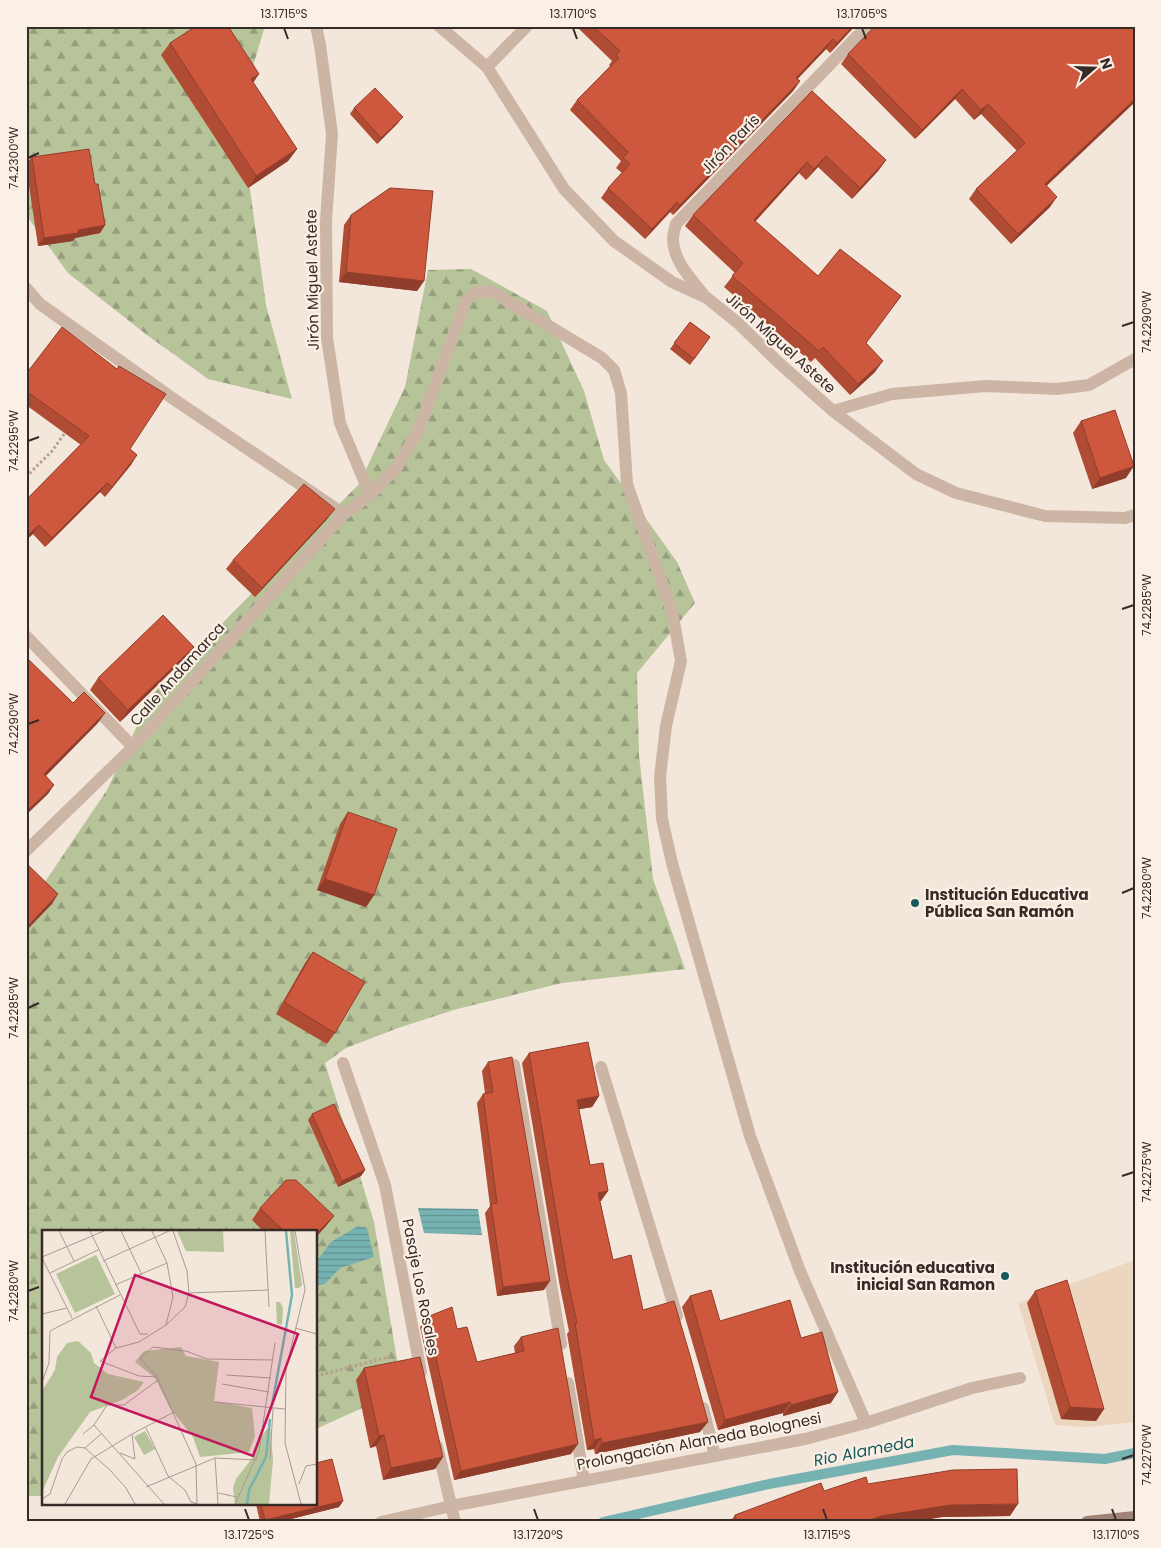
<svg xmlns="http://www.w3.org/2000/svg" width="1161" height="1548" font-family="Poppins,sans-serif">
  <defs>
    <pattern id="forest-firs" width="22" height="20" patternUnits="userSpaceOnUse" patternTransform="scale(1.25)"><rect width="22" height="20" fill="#b7c399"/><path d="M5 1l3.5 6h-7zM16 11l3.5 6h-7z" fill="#969f7d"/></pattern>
    <pattern id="water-rules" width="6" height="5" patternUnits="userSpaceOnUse" patternTransform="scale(1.25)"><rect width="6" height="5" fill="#77b2b2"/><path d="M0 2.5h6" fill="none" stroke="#629191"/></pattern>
  </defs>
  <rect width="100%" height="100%" fill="#f3e6da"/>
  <g fill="url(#forest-firs)">
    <polygon points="26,26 265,26 250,76 248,175 266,305 292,399 208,379 147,335 68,273 26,215"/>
    <polygon points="471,269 547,311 584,391 604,460 677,562 695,603 637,673 639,755 653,879 685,969 562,983 457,1009 398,1028 346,1048 325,1063 374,1222 402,1390 316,1429 316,1232 44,1232 44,1496 26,1496 26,910 107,790 151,696 359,484 405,387 428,270"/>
  </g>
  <polygon fill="#ecd6bf" points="1135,1260 1135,1422 1086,1427 1055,1425 1018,1303"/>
  <g fill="url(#water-rules)">
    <polygon points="418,1208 478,1209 482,1235 424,1233"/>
    <polygon points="358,1226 367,1228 374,1257 340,1268 325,1284 316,1285 316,1262 331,1242"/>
  </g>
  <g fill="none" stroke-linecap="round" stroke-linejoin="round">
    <polyline stroke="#77b2b2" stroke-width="10" points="603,1522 769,1484 953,1450 1105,1459 1135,1453"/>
    <g stroke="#b89e8f" stroke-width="3" stroke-dasharray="2.5 2.5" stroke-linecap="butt">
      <polyline points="26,477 52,451 67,430"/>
      <polyline points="316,1376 393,1356"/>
    </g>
    <g stroke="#ccb5a5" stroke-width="12">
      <polyline points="439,26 487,67 564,189 614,241 672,282 707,298 738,323 778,362 833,411 916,474 956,493 1045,516 1125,518 1135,515"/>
      <polyline points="487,67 527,26"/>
      <polyline points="26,288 40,304 175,400 344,514"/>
      <path d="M703,294C691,279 673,260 673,239C673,234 675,228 676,224L867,26"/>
      <polyline points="833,411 892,394 986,386 1057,389 1089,385 1135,359"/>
      <polyline points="370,495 397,467 419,429 466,300 475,293 491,291 602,358 614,370 621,393 627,484 672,611 681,661 666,726 660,777 662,819 672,863 750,1136 800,1271 866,1423"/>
      <polyline points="26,636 133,747"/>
      <polyline points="26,851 133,747 344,514 370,495 340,423 327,338 326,221 332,134 320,45 316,26"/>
      <polyline points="343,1063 385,1185 421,1372"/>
      <polyline points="514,1065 561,1344"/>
      <polyline points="601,1067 677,1316"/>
      <polyline points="568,1383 584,1481"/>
      <polyline points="703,1408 715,1456"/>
      <polyline points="437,1446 455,1522"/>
      <polyline points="381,1522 451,1506 805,1439 866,1423 972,1388 1020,1378"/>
    </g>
    <polyline stroke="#a08376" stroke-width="12" points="1087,1522 1135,1517"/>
  </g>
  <g fill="#b14c34">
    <polygon points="576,26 855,26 830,53 826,49 797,79 800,81 793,91 673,215 670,212 645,239 601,198 608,188 622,173 616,168 621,161 570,110 577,100 610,66 609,65 612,61"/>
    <polygon points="874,26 1135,26 1135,102 1046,186 1050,207 1011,244 969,199 976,189 1017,151 981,114 974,120 955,99 915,139 841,64 848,54 874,28"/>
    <polygon points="170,43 253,83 297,149 288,161 248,188 161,55"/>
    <polygon points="812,91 886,160 878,171 852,199 818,167 806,180 799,173 755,222 818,276 901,296 866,343 875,372 850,395 815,358 811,362 724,287 735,273 685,226 693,215"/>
    <polygon points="354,108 398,123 377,144 350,114"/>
    <polygon points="32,157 95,184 105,225 100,233 75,238 73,241 38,246 26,165"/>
    <polygon points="351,215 424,281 417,291 339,282 344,225"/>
    <polygon points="690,322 710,337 690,365 670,349"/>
    <polygon points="119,366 130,449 137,455 105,497 100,492 45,547 33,534 26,540 26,500 81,445 26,405 26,374 117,369"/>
    <polygon points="1081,421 1126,478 1092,489 1073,433"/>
    <polygon points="328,518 255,597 226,569 233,560"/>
    <polygon points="194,647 185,658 120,722 90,690 98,678"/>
    <polygon points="348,812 374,895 366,907 317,890 340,824"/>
    <polygon points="313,952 335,1033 327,1044 276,1014 305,963"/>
    <polygon points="529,1053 599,1096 592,1107 579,1109 590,1165 608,1191 600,1201 613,1260 643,1310 700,1432 595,1454 594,1449 587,1450 567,1334 569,1331 560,1287 522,1063"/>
    <polygon points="488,1062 544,1290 497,1296 485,1213 490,1206 477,1103 483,1094 485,1093 482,1071"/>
    <polygon points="312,1114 365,1170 361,1176 338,1187 308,1120"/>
    <polygon points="260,1208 334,1216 325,1227 316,1237 316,1232 264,1232 252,1220"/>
    <polygon points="1035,1291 1104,1409 1096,1421 1061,1419 1027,1303"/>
    <polygon points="690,1296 720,1321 801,1338 831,1403 783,1416 783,1413 718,1430 682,1307"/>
    <polygon points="427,1317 457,1329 477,1362 515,1353 514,1346 521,1337 571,1454 454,1480 420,1327"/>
    <polygon points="364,1368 443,1457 435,1469 383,1480 376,1446 370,1448 356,1380"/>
    <polygon points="868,1484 1010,1516 942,1517 912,1522 730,1522 735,1515 824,1491"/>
    <polygon points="343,1501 339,1507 279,1522 260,1522 256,1504 316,1504"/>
  </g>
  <g fill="#903e2b">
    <polygon points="853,26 855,26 830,53 837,43"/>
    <polygon points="833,39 826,49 789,88 796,78"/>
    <polygon points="259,74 251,86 251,79"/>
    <polygon points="800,81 793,91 673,215 680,205"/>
    <polygon points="962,89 955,99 915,139 922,130"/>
    <polygon points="1135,99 1135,102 1038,194 1045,184"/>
    <polygon points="988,104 981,114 974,120 981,110"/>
    <polygon points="403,117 398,123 377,144 381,138"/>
    <polygon points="297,149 288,161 248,188 256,176"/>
    <polygon points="826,156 818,167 806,180 814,169"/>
    <polygon points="886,160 878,171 852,199 860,188"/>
    <polygon points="807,162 799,173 746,231 754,220"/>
    <polygon points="1057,197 1050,207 1011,244 1018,234"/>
    <polygon points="677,202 670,212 645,239 652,229"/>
    <polygon points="105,225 100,233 75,238 73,241 38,246 44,238 78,230"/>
    <polygon points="346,272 424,281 417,291 339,282"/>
    <polygon points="883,361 875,372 850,395 858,384"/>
    <polygon points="137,455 131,465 105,497 112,487"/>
    <polygon points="1134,466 1126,478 1092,489 1100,478"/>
    <polygon points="107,483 100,492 45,547 52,538"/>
    <polygon points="335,509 328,518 255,597 262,588"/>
    <polygon points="39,525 33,534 26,540 26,537"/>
    <polygon points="194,647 185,658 120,722 128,710"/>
    <polygon points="105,713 98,723 38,784 44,774"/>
    <polygon points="54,785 48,794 26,815 26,812"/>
    <polygon points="325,879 374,895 366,907 317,890"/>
    <polygon points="58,894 52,904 26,931 26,928"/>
    <polygon points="599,1096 592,1107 570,1111 577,1100"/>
    <polygon points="365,1170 361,1176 338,1187 342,1181"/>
    <polygon points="608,1191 601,1201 591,1203 598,1193"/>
    <polygon points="334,1216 325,1227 316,1237 316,1234"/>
    <polygon points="550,1281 544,1290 497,1296 503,1287"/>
    <polygon points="838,1392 831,1403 783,1416 791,1405"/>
    <polygon points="790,1402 783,1413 718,1430 725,1420"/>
    <polygon points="1070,1407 1104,1409 1096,1421 1061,1419"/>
    <polygon points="708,1422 700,1432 595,1454 602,1443"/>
    <polygon points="384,1435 376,1446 370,1448 379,1436"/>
    <polygon points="601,1438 594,1449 587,1450 594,1440"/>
    <polygon points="578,1444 571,1454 454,1480 461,1471"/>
    <polygon points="443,1457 435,1469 383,1480 391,1468"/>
    <polygon points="343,1501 339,1507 279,1522 264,1522 265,1520"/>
    <polygon points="1018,1504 1010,1516 942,1517 912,1522 864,1522 881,1516 950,1505"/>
  </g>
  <g fill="#ce583d" stroke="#903e2b">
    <polygon points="196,26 228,26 259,74 251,79 297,149 256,176 170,43"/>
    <polygon points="593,26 853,26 837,43 833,39 796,78 800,81 680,205 677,202 652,229 608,188 630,164 623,158 628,152 577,100 619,58 616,55 620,51"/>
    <polygon points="875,26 1135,26 1135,99 1045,184 1057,197 1018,234 976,189 1025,143 988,104 981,110 962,89 922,130 848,54"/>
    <polygon points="375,88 403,117 381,138 354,108"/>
    <polygon points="812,91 886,160 860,188 826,156 814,169 807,162 754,220 818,276 840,249 901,296 866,343 883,361 858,384 823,347 819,351 732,276 743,263 693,215"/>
    <polygon points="89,149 95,184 98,184 105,225 78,230 78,233 44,238 32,157"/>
    <polygon points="390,188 433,191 424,281 346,272 351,215"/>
    <polygon points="690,322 710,337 694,359 674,343"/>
    <polygon points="62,327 117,369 119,366 166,394 130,449 137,455 112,487 107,483 52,538 39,525 26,537 26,500 89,436 26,391 26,374"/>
    <polygon points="1115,410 1134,466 1100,478 1081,421"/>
    <polygon points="304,484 335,509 262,588 233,560"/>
    <polygon points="163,615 194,647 128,710 98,678"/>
    <polygon points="26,657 73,703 84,692 105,713 44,774 54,785 26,812"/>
    <polygon points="348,812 397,829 374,895 325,879"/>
    <polygon points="26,863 58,894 26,928"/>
    <polygon points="313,952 365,982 335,1033 284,1002"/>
    <polygon points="588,1042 599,1096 577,1100 590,1165 603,1163 608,1191 598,1193 613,1260 631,1255 643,1310 674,1301 691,1359 708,1422 602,1443 601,1438 594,1440 575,1323 577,1323 567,1277 529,1053"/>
    <polygon points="512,1057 550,1281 503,1287 491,1204 497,1203 483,1094 493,1092 488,1062"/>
    <polygon points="334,1104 365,1170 342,1181 312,1114"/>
    <polygon points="286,1180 296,1180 334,1216 316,1234 316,1232 285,1232 260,1208"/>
    <polygon points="1067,1280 1104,1409 1070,1407 1035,1291"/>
    <polygon points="711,1290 720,1321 790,1300 801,1338 822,1332 838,1392 791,1405 790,1402 725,1420 690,1296"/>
    <polygon points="452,1307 457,1329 467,1327 477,1362 524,1351 521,1337 558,1328 578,1444 461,1471 427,1317"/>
    <polygon points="420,1357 443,1457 391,1468 384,1435 379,1436 364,1368"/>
    <polygon points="332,1459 343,1501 265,1520 261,1504 316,1504 316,1463"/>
    <polygon points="1017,1469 1018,1504 950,1505 881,1516 864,1522 737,1522 735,1515 821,1483 824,1491 866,1477 868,1484 953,1470"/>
  </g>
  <path fill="none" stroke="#372b27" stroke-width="2" d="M284,28L288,39M573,28L577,39M862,28L866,39M28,158L39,153M1122,326L1134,322M28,441L39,437M1122,609L1134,605M28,724L39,720M1122,893L1134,888M28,1008L39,1003M1122,1176L1134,1172M28,1291L39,1287M1122,1459L1134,1455M245,1509L249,1520M534,1509L538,1520M823,1509L827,1520M1112,1509L1116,1520"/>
  <g fill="#195b5c" stroke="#fbf0e6" stroke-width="2">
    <circle cx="915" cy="903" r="5"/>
    <circle cx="1005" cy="1276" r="5"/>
  </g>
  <g text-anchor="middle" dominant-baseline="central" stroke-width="4.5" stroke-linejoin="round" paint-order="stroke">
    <g font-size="15" fill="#372b27" stroke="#fbf0e6">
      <text transform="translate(730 144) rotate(-46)">Jirón París</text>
      <text transform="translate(312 280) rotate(-91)">Jirón Miguel Astete</text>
      <text transform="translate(781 343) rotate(42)">Jirón Miguel Astete</text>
      <text transform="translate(177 674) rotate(-48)">Calle Andamarca</text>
      <text transform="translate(421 1287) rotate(79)">Pasaje Los Rosales</text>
      <text transform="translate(699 1441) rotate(-11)">Prolongación Alameda Bolognesi</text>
    </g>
    <g font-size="15" font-weight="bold" fill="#372b27" stroke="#fbf0e6" text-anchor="start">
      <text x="925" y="894">Institución Educativa<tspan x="925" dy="17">Pública San Ramón</tspan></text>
      <text x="995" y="1267" text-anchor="end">Institución educativa<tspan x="995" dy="17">inicial San Ramon</tspan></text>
    </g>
    <g font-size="16" font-style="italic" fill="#195b5c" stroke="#fbf0e6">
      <text transform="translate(864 1451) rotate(-11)">Rio Alameda</text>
    </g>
  </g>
  <g transform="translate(42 1230)">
    <rect width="275" height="275" fill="#f3e6da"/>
    <path d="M248,1H252L260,55L257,58H253ZM234,72H238L241,78L240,95L235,94Z" fill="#b7c399"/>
    <path d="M36,111L49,123L52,133L66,144L102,152L96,160L80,170L48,182L16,227L0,262V161L13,140L15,127L25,113ZM139,117L144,126L177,132L172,171L210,178L213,206L207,222L158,227L151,207L128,178L113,148L93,132L102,121ZM228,196L231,230L227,274H193L191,258L194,249L211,227L217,208Z" fill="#b7c399"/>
    <path d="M135,1H181L182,22L144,21ZM54,25L73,64L33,83L14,44Z" fill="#b7c399"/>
    <path d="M38,44L48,64L33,71L24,51ZM103,201L113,219L102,225L92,207Z" fill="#b7c399"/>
    <path fill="none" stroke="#77b2b2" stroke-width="2.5" d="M230,175L250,65L244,1M205,274L207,260L224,227L228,189"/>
    <path fill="none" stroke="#a89b92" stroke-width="1" d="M17,1L32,31M48,1L98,104H106M79,1L100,45M110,1L125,33L131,67L124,95M223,1L227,77M253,1L263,60L244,139L243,213L259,274M0,27L62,1M0,28L30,88M61,31L127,1M8,43L56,20M73,55L125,33M147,63L226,60M54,76L74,118M0,84L25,78M253,98L275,104M184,145L229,148M115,147L98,128L111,117L144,121L165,129L231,130M0,152L7,133L8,101L78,65M180,154L227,162M173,172L243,179M52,195L122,274M104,198L126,246L143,260L149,272L155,274L154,234L115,147L97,146L58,131L74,118L97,112L124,95L143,77L147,63L145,41L131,1M41,204L52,195L65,175H82L116,150M43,218L59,204M78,223L93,229L90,204L132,182M173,228L176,274M228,229L231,178M257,254L264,236L275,234M104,257L173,228L215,230M176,263L195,267M0,269L8,264L20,229L25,222L35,217L43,218L69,241L84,258L93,274M23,274L49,229L90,204M193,274L217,221L233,113"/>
    <path fill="#c2185b" fill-opacity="0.15" stroke="#c2185b" stroke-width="2.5" d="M93,45L256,104L211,226L49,167Z"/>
    <rect width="275" height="275" fill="none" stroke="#372b27" stroke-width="2.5"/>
  </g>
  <rect width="1161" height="1548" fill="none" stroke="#fbf0e6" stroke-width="55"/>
  <g transform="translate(1094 68) rotate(70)" stroke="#fbf0e6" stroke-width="4" paint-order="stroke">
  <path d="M0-4L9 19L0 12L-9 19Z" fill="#372b27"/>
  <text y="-8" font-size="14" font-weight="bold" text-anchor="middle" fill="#372b27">N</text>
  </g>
  <rect x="28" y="28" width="1106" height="1492" fill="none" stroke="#372b27" stroke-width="2"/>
  <g font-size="12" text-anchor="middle" fill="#372b27">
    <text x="284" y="18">13.1715°S</text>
    <text x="573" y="18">13.1710°S</text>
    <text x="862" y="18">13.1705°S</text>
    <text transform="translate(14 158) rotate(-90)" y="4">74.2300°W</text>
    <text transform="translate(1147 322) rotate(-90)" y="4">74.2290°W</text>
    <text transform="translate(14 441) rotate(-90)" y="4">74.2295°W</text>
    <text transform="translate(1147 605) rotate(-90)" y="4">74.2285°W</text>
    <text transform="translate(14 724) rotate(-90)" y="4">74.2290°W</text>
    <text transform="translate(1147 888) rotate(-90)" y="4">74.2280°W</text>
    <text transform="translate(14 1008) rotate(-90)" y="4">74.2285°W</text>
    <text transform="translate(1147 1172) rotate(-90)" y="4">74.2275°W</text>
    <text transform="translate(14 1291) rotate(-90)" y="4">74.2280°W</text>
    <text transform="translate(1147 1455) rotate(-90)" y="4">74.2270°W</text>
    <text x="249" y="1539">13.1725°S</text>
    <text x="538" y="1539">13.1720°S</text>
    <text x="827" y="1539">13.1715°S</text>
    <text x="1116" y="1539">13.1710°S</text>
  </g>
</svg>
